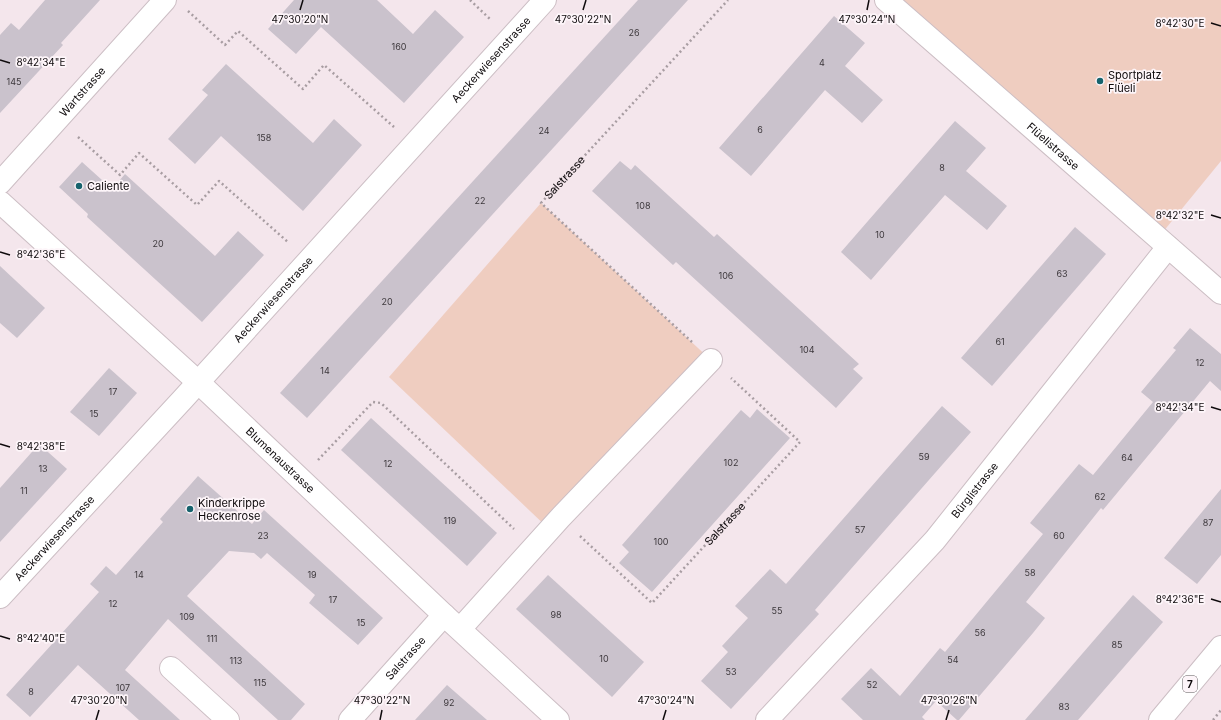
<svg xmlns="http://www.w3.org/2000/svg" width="1221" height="720" font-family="Inter,sans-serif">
  <rect width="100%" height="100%" fill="#f4e6ec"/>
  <g fill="#efcdc0">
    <polygon points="886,0 1221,0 1221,161 1158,238"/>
    <polygon points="541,203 711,360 550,530 389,377"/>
  </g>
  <g fill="#cac2cc">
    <polygon points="45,0 100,0 61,43 63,45 0,113 0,35 11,23 19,30"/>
    <polygon points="294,0 377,0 413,34 435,10 464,37 404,103 321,27 296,54 268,29"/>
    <polygon points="638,0 688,0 307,418 280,393"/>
    <polygon points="834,16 865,43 845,66 883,100 862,123 825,90 751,176 719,148"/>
    <polygon points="226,64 313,143 334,119 362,145 303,211 221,136 195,164 168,139 208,95 202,90"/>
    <polygon points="955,121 986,148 966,171 1007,206 987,230 945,195 871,280 841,252"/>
    <polygon points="620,161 631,170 635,165 714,237 717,234 859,364 853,369 863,378 836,408 676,262 673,265 592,191"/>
    <polygon points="82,162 112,189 125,174 215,256 238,231 264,255 202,322 87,217 88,214 59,187"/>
    <polygon points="1075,227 1106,254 992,386 961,358"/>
    <polygon points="0,266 45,308 17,338 0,323"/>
    <polygon points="1190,328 1221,354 1221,391 1210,381 1103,510 1101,508 1026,602 1045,618 1033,633 959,720 957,720 936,701 922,717 925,720 863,720 841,699 871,668 900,696 940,648 945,652 1043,534 1030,523 1079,464 1093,475 1153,402 1141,392 1176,350 1173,348"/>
    <polygon points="109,368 137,393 99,436 70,412"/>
    <polygon points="942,406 971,432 815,610 819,614 731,709 701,681 728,652 722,646 748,618 735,606 770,569 786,584"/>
    <polygon points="757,409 790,438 652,592 619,563 629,552 622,545 741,410 750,418"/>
    <polygon points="371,418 497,533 467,566 341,450"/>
    <polygon points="39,444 67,469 0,542 0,488"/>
    <polygon points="198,476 252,524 264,510 383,618 358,645 309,603 315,595 267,553 261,559 254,553 229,551 187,596 305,704 291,720 278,720 168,619 125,670 180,720 139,720 78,665 30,717 6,695 99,592 90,584 106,566 116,575 163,522 160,519"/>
    <polygon points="1221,489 1221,555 1197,584 1164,558"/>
    <polygon points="548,575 644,662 612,697 516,609"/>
    <polygon points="1133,595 1163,622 1078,720 1025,720"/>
    <polygon points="447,685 487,720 415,720"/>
  </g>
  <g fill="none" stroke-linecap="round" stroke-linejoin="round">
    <defs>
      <g id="minor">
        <path id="s3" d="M886,0L1221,293"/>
        <path id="s4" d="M0,183L165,0"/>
        <path id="s5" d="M0,202L198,382L444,615L558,720"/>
        <path id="s6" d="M0,597L183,399L545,0"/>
        <polyline points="460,629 560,518 711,360"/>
        <polyline points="171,668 228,720"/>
        <path id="s7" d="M350,720L444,615"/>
        <path id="s8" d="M767,720L935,540L1168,247"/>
      </g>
      <polyline id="major" points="1160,720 1221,647"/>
    </defs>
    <use href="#minor" stroke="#ccbec4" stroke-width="24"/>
    <use href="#major" stroke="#ccbec4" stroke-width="24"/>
    <g stroke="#a89da2" stroke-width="2.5" stroke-dasharray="2 3" stroke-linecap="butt">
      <polyline points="470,0 491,20"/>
      <polyline points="188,11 225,45 238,31 303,89 324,65 394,127"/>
      <polyline points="78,137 120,175 139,153 197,205 219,181 289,243"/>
      <path id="s1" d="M692,342L541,203L728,0"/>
      <polyline points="318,460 373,402 381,403 514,529"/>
      <path id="s2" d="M580,536L652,603L800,442L731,378"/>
      <polyline points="1213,720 1221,710"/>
    </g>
    <use href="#minor" stroke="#fff" stroke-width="22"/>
    <use href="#major" stroke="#fff" stroke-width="22"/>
  </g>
  <path fill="none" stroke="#0e0a0c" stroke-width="1.5" d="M300,10L303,0M583,10L586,0M867,10L869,0M1211,23L1221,26M0,60L10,63M1211,215L1221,218M0,252L10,255M1211,407L1221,410M0,444L10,447M1211,599L1221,602M0,636L10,639M96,720L99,710M380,720L382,710M663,720L666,710M946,720L949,710"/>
  <g fill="#16636d" stroke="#fdf5f9" stroke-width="1.5">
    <circle cx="1100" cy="81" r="4"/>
    <circle cx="79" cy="186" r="4"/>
    <circle cx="190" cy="509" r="4"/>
  </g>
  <g text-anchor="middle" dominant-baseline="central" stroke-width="3.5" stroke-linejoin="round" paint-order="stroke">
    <g font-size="9" fill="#3d383c">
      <text x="634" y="32">26</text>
      <text x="399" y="46">160</text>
      <text x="822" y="62">4</text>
      <text x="14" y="81">145</text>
      <text x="760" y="129">6</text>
      <text x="544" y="130">24</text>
      <text x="264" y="137">158</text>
      <text x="942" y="167">8</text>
      <text x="480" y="200">22</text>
      <text x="643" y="205">108</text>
      <text x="880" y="234">10</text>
      <text x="158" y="243">20</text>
      <text x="1062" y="273">63</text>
      <text x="726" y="275">106</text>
      <text x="387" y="301">20</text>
      <text x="1000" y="341">61</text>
      <text x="807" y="349">104</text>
      <text x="1200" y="362">12</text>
      <text x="325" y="370">14</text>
      <text x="113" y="391">17</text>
      <text x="94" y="413">15</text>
      <text x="924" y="456">59</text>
      <text x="1127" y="457">64</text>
      <text x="731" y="462">102</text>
      <text x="388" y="463">12</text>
      <text x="43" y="468">13</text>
      <text x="24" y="490">11</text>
      <text x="1100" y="496">62</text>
      <text x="450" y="520">119</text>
      <text x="1208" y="522">87</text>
      <text x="860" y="529">57</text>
      <text x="263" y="535">23</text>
      <text x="1059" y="535">60</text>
      <text x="661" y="541">100</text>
      <text x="1030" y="572">58</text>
      <text x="139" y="574">14</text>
      <text x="312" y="574">19</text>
      <text x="333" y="599">17</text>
      <text x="113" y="603">12</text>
      <text x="777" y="610">55</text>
      <text x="556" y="614">98</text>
      <text x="187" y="616">109</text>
      <text x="361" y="622">15</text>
      <text x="980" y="632">56</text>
      <text x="212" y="638">111</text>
      <text x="1117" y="644">85</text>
      <text x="604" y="658">10</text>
      <text x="953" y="659">54</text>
      <text x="236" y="660">113</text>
      <text x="731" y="671">53</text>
      <text x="260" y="682">115</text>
      <text x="872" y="684">52</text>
      <text x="123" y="687">107</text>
      <text x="31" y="691">8</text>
      <text x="449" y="702">92</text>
      <text x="1064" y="706">83</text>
    </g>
    <rect fill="#fdf5f9" stroke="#565053" stroke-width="1" x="1183" y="676" width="14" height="16" rx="3"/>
    <g font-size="10" font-weight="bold" fill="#0e0a0c">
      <text x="1190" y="684">7</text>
    </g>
    <g font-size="11" fill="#0e0a0c" stroke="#fdf5f9">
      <text stroke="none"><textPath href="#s6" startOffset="728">Aeckerwiesenstrasse</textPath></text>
      <text stroke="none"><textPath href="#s4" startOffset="123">Wartstrasse</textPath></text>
      <text stroke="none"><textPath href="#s3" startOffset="222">Flüelistrasse</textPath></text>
      <text stroke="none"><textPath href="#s1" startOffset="240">Salstrasse</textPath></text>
      <text stroke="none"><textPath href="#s6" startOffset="404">Aeckerwiesenstrasse</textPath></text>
      <text stroke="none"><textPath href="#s5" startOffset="381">Blumenaustrasse</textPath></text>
      <text stroke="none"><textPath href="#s8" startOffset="310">Bürglistrasse</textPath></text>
      <text stroke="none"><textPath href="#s2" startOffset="206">Salstrasse</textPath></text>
      <text stroke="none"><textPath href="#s6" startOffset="80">Aeckerwiesenstrasse</textPath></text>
      <text stroke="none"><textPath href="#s7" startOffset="83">Salstrasse</textPath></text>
    </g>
    <g font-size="11" fill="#0e0a0c" stroke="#fdf5f9" text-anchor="start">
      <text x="1108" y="75">Sportplatz<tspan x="1108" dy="13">Flüeli</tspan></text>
      <text x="87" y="186">Caliente</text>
      <text x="198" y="503">Kinderkrippe<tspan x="198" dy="13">Heckenrose</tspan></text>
    </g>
  </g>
  <g font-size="10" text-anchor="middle" fill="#0e0a0c" stroke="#fdf5f9" stroke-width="3.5" stroke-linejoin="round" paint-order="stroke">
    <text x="300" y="23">47°30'20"N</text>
    <text x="583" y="23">47°30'22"N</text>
    <text x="867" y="23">47°30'24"N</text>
    <text x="1180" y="27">8°42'30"E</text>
    <text x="41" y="66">8°42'34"E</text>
    <text x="1180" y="219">8°42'32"E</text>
    <text x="41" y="258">8°42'36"E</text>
    <text x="1180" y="411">8°42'34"E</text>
    <text x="41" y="450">8°42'38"E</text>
    <text x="1180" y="603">8°42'36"E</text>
    <text x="41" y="642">8°42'40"E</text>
    <text x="99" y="704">47°30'20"N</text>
    <text x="382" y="704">47°30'22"N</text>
    <text x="666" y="704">47°30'24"N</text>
    <text x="949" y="704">47°30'26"N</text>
  </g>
</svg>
